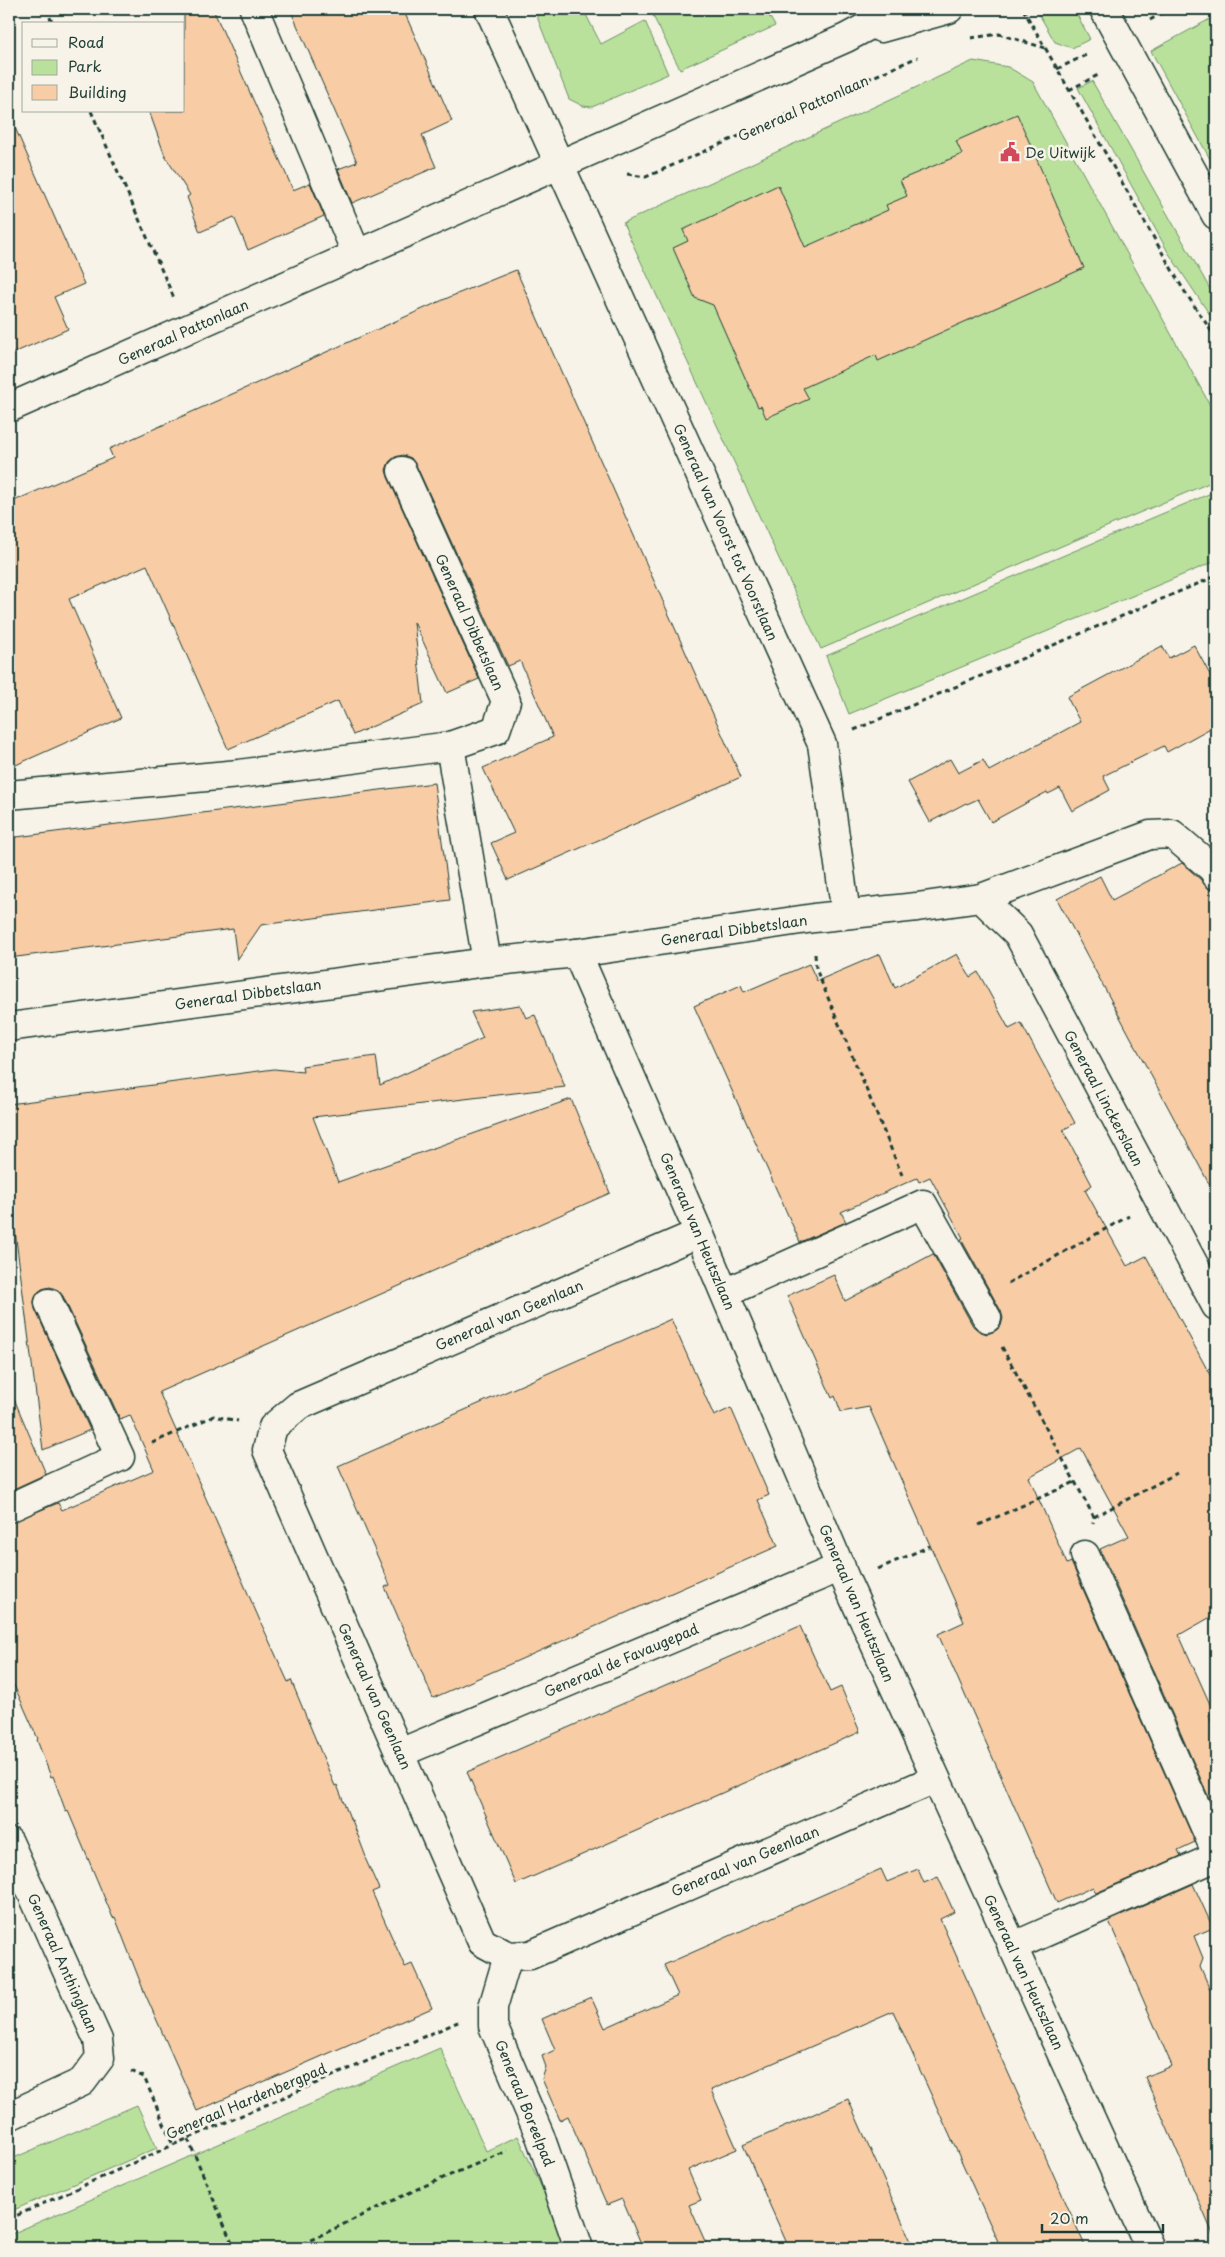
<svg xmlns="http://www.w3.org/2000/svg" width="1225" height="2257" font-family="'Playpen Sans',sans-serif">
  <rect width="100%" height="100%" fill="#f7f3e8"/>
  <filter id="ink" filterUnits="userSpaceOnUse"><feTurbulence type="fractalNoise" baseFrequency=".02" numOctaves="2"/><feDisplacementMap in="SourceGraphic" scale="10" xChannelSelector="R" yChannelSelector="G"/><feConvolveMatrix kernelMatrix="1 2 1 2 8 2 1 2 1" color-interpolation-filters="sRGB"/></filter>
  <g filter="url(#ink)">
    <g fill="#bae19c" stroke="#6c8f68">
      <polygon points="534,9 583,9 601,44 645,21 668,74 592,107 583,106 569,99"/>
      <polygon points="666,9 765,9 775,26 680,69 653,16"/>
      <polygon points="1036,9 1074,9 1090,39 1072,48 1055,42"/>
      <polygon points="1210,19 1216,29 1216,170 1151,51"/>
      <polygon points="973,61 1008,67 1033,82 1216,416 1216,480 821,649 623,223"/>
      <polygon points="1092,81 1210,289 1216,287 1216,324 1168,252 1078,88"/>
      <polygon points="1216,491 1216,561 849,714 826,656"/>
      <polygon points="440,2048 486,2151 518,2136 547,2199 566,2248 9,2248 9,2235"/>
      <polygon points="137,2105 157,2148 9,2212 9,2160"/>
    </g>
    <g fill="#f8cda6" stroke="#1f3d34">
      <polygon points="184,9 213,9 293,190 310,183 324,216 248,250 234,217 200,232 187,197 190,195 165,156 149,111 184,111"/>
      <polygon points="290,9 403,9 452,121 422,135 436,167 352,203 338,169 357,162"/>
      <polygon points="9,114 84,284 54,297 68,329 9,355"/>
      <polygon points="1017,114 1084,268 878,361 876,355 803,388 809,399 766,418 761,406 758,407 713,305 695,298 673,248 688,241 683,230 778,185 805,247 888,210 886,205 907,196 900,180 962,154 956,141"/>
      <polygon points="516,270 741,777 508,880 491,843 514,833 483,768 553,737 520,661 508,666 416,465 411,458 403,455 395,457 389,462 386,470 388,477 479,679 447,693 414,622 423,704 353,735 338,701 228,749 147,565 69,599 121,718 9,768 9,503 113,458 109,449 452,296"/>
      <polygon points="1194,645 1216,686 1216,725 1167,752 1164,746 1103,776 1110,790 1072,811 1060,788 1048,794 1047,792 991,822 978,799 967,804 966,803 930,822 908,782 950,759 958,773 983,760 989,771 1080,722 1067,697 1162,646 1169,658"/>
      <polygon points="434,783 450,900 261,925 237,960 233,929 9,958 9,838"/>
      <polygon points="1182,863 1200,879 1209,889 1216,902 1216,1197 1057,899 1100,876 1112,900"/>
      <polygon points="880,954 895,988 957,954 970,977 978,972 1009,1029 1021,1023 1075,1123 1063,1130 1092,1185 1085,1190 1127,1266 1146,1256 1216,1386 1216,1614 1179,1635 1214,1713 1209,1715 1216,1735 1216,1814 1100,1549 1129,1536 1081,1448 1029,1477 1067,1564 1071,1562 1195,1842 1178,1850 1181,1856 1096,1893 1093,1887 1057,1903 938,1634 964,1622 869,1407 841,1412 835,1396 832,1398 787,1296 834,1275 845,1301 933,1254 973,1326 979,1331 987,1334 995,1331 1001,1326 1003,1318 1001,1311 961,1239 963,1238 930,1177 919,1182 917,1178 841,1212 846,1222 800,1242 694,1006 741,985 744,992 809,964 817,981"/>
      <polygon points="520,1005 526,1018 535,1015 565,1087 313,1117 338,1182 571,1099 610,1193 159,1392 261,1623 288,1682 291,1680 335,1786 337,1785 351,1821 352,1820 366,1857 365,1858 379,1889 372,1892 405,1967 412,1964 432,2008 197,2111 143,1989 115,1917 113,1918 68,1811 66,1812 53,1776 51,1777 37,1740 38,1739 9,1674 9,1523 58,1503 62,1510 154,1470 130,1415 120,1419 63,1296 58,1290 50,1287 42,1289 36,1294 34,1301 35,1309 90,1430 43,1450 15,1231 9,1232 9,1104 274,1069 303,1072 302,1066 376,1056 380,1085 483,1038 471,1012"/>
      <polygon points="671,1319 714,1416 731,1408 769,1495 758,1500 778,1546 433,1698 385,1587 390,1585 338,1466"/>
      <polygon points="9,1387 46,1474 9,1491"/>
      <polygon points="800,1626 830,1692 841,1687 860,1732 516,1884 467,1772"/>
      <polygon points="881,1869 887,1882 918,1869 924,1883 938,1877 954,1912 940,1919 1086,2248 1001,2248 893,2011 711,2090 737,2149 688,2170 701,2200 689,2205 708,2248 643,2248 622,2199 607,2205 568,2116 560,2120 542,2079 546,2067 542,2056 555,2050 542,2019 591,1997 605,2028 678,1995 664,1965"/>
      <polygon points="1193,1884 1213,1928 1194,1936 1203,1958 1200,1966 1216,2003 1216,2241 1145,2077 1172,2066 1109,1921"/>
      <polygon points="848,2099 901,2219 914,2248 789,2248 743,2145"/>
    </g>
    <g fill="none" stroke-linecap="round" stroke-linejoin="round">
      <defs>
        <g id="minor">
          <polyline points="254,9 357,255"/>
          <polyline points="489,9 822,744 846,914"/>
          <polyline points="1104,9 1216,215"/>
          <polyline points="881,28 949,9"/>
          <polyline points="9,408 846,38 900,9"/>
          <polyline points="450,746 487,962"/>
          <polyline points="9,795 239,774 450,746 496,730 506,701 402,471"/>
          <polyline points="981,898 1018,934 1216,1306"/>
          <polyline points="577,953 699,1233 847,1583 1150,2248"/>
          <polyline points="9,1027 487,962 577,953 814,918 917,907 981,898 1150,835 1172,834 1213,869 1216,875"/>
          <polyline points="699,1233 298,1406 273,1427 267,1450 482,1942 508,1956 530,1955 935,1779"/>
          <polyline points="725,1293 923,1204 987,1318"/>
          <polyline points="9,1508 120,1457 49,1303"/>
          <polyline points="1085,1555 1216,1852"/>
          <polyline points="400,1753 841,1567"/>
          <polyline points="9,1842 98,2040 100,2058 82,2082 9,2116"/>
          <polyline points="1012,1947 1216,1857"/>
          <polyline points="508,1956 493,2007 493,2026 540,2136 579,2248"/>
        </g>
      </defs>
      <use href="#minor" stroke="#1f3d34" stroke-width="31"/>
      <g stroke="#1f3d34" stroke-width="3" stroke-dasharray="5 4" stroke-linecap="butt">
        <polyline points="46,9 53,24"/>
        <polyline points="1023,9 1183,289 1216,338"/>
        <polyline points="1150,20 1169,9"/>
        <polyline points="971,38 999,34 1045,48"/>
        <polyline points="1057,69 1088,54"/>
        <polyline points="1069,90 1100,74"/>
        <polyline points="91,111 174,298"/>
        <polyline points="627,174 646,177 918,57"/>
        <polyline points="854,730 1216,576"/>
        <polyline points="815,954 816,969 902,1175"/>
        <polyline points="1008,1283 1129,1216"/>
        <polyline points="1002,1347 1094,1517 1093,1523"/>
        <polyline points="152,1443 214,1416 238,1421"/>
        <polyline points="1094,1517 1177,1473"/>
        <polyline points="979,1525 1075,1482"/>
        <polyline points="878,1569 930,1546"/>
        <polyline points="131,2071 144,2077 173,2145"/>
        <polyline points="188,2139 234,2248"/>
        <polyline points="9,2219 173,2145 458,2022"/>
        <polyline points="294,2248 415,2190 507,2151"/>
      </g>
      <use href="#minor" stroke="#f7f3e8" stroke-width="28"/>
    </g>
  </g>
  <defs>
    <symbol id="civic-bare" viewBox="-9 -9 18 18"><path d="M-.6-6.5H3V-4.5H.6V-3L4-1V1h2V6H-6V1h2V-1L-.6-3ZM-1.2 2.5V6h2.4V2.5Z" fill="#d1495b" stroke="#f7f3e8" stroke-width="2.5" paint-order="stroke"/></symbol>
  </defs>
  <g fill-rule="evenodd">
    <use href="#civic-bare" x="996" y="138" width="28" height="28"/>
  </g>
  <g text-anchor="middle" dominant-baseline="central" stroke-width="5" stroke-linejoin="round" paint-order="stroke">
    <g font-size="14" fill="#1f3d34" stroke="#f7f3e8">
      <text transform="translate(803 108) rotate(-24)">Generaal Pattonlaan</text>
      <text transform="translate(183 332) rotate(-24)">Generaal Pattonlaan</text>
      <text transform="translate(726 532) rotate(66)">Generaal van Voorst tot Voorstlaan</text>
      <text transform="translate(470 622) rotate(66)">Generaal Dibbetslaan</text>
      <text transform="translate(734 930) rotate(-8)">Generaal Dibbetslaan</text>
      <text transform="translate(248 994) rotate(-8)">Generaal Dibbetslaan</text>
      <text transform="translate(1104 1098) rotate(62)">Generaal Linckerslaan</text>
      <text transform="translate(698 1231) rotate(67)">Generaal van Heutszlaan</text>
      <text transform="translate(509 1315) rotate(-23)">Generaal van Geenlaan</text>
      <text transform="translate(857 1603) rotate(67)">Generaal van Heutszlaan</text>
      <text transform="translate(621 1660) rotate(-23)">Generaal de Favaugepad</text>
      <text transform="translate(375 1696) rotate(66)">Generaal van Geenlaan</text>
      <text transform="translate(745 1861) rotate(-23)">Generaal van Geenlaan</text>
      <text transform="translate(63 1963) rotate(66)">Generaal Anthinglaan</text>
      <text transform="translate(1024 1972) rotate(65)">Generaal van Heutszlaan</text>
      <text transform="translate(246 2101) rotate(-23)">Generaal Hardenbergpad</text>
      <text transform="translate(525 2103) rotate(68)">Generaal Boreelpad</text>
    </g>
    <g font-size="14" fill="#1f3d34" stroke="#f7f3e8" text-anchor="start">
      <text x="1025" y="152">De Uitwijk</text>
    </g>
  </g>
  <rect width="1225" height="2257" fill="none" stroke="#f7f3e8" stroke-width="30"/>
  <rect x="15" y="15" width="1195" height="2227" fill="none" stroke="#1f3d34" stroke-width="2" filter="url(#ink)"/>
  <rect x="22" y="22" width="162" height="90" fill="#f7f3e8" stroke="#a1aaa0"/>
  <rect x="32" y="39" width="25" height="8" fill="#f7f3e8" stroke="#a1aaa0"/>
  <text x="68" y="48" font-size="15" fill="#1f3d34">Road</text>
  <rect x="32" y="60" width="25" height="15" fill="#bae19c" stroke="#a1aaa0"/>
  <text x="68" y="72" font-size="15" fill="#1f3d34">Park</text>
  <rect x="32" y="85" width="25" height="15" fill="#f8cda6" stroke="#a1aaa0"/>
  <text x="68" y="98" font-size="15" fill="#1f3d34">Building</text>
  <path d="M1042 2224v8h121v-8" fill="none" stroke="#1f3d34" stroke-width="2.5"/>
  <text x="1050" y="2224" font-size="15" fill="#1f3d34" stroke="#f7f3e8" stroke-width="4" paint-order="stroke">20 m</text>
</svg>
